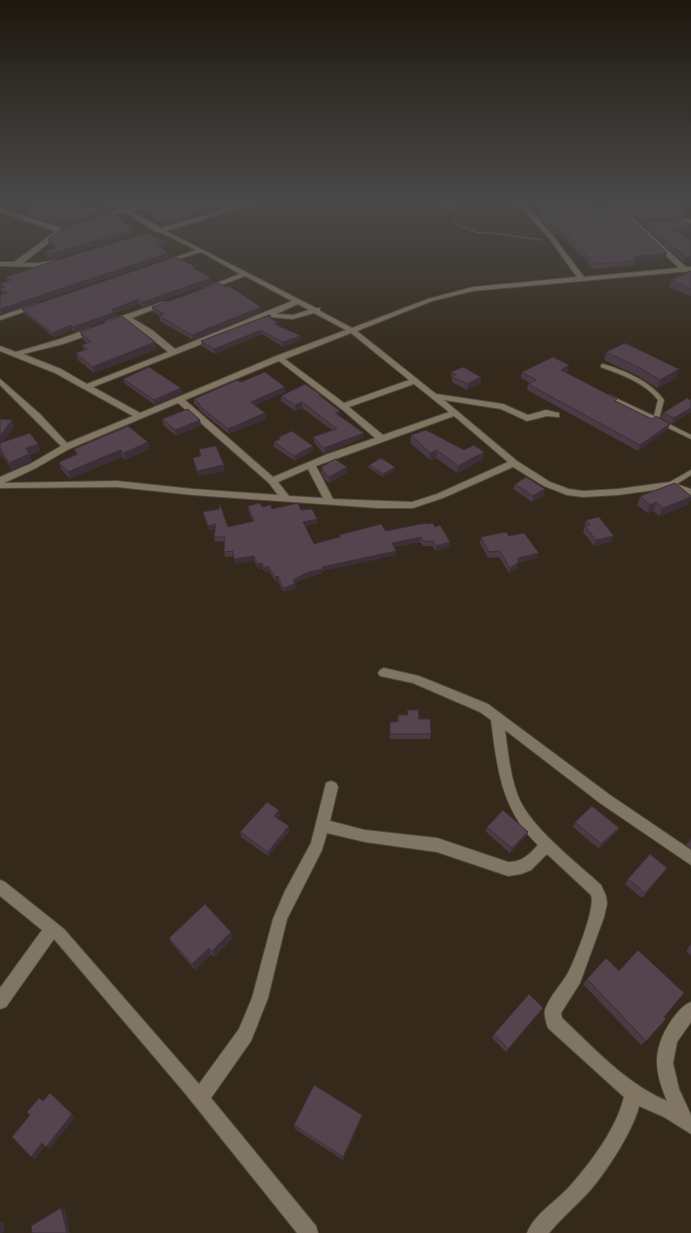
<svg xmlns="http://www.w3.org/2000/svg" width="691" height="1233" font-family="Rubik,sans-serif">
  <rect width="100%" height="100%" fill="#34291a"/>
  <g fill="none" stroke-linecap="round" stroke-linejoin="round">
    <defs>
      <g id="service">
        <path d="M603,364C626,371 650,381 664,400L659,419L691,435V439L605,397V395H609L654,416L658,400C644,382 622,375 601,367V365Z"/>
        <polygon points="691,470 691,475 672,487 668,487 668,483"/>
      </g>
      <g id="minor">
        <path d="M104,199H110L126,208L158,199H165L164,200L130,211L161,228L260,199H267L266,200L166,231L316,308H320V311L352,328L428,299L473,287L577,277L549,238L515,199H521L553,236L584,277L679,268L606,199H612L686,267H691V271L473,291L432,301L357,331L436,394L503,404L528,415L546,410L559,413V417L547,416L527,421L501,409L444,400L517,461L550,482L569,489L583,491L618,489L670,482L691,489V495L669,488L618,495L583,497L567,495L544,486L513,467L443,498L413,508H378L193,495L117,487L0,488V477L30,464L61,446L0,385V379L40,414L67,443L133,416L55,373L0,351V346L16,352L57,340L91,328H97V332L63,344L23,354L61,369L87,384L168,352L146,334L125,320L110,325L106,323L107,321L163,302H167V304L132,318L152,330L175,349L292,301L245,276L208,290H204V288L240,274L201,252L162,264V262L196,250L160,232H156L125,212L98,219V217L120,210ZM298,304L309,310L293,315L276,314ZM314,313L346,330L276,356L140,413L93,387L270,317L293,319ZM351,333L409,380L344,403L285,359ZM279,361L344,411L375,438L328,454L273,477L185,400ZM414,384L449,412L383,435L349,407ZM178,403L269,483L278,495L193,489L117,481L4,483L36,468L69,449ZM454,416L508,462L437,494L412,502L333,499L316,466ZM308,469L323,498L289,496L278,482Z"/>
        <polygon points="0,208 61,228 76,224 76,226 60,234 23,263 40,263 55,260 57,261 57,263 40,267 0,266 0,262 14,262 56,231 0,212"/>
        <polygon points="691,219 691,223 672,224 669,222 672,220"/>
        <polygon points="36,304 40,306 38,307 0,320 0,316"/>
        <path d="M384,668L419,676L488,704L610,795L691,850V865L600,803L505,730C508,752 510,775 518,796C530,827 576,862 601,885L606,896L607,904L604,917L580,983L561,1013L562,1018C594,1048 625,1083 667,1101C654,1070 652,1050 671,1021C676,1014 683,1005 691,1002V1022L677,1042L673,1063L679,1089L691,1115V1134L664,1117L639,1106C633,1132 601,1181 581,1200C570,1211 559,1221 549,1233H527C535,1213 556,1202 570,1186C592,1161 616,1129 624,1097L548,1028C546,1022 544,1016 545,1010C549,997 561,985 568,973C575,959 596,908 591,895L547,854L531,870L521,874L508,876L437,852L365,842L327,833L322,850L287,919L268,998L251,1041L211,1098L316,1226L318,1233H297L184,1092L54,939L6,1007L0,1009V988L42,930L0,896V880L5,882L64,929L199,1084L239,1029L252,998L273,919L285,891L311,843L326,783L331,781L336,783L338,787L330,821L365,830L437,838L508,862C522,862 529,855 538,845C501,810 497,767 491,720L480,712L413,683L380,676L378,673L380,670Z"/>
      </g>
    </defs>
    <use href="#service" stroke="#51483a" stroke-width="2"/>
    <use href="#minor" stroke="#51483a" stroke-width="2"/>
    <g stroke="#958c7f" stroke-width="1.5" stroke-dasharray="1 1" stroke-linecap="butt">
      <polyline points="417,199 440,203 510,200"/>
      <polyline points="440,203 455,211 454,223 478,233 493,233 542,240"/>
    </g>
    <use href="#service" fill="#817563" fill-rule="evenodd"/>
    <use href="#minor" fill="#817563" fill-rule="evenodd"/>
  </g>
  <g fill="#493a43">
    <polygon points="76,199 73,207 106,208 107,212 61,226 48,222 47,220 29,216 28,212 47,203"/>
    <polygon points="119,199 154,199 131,205"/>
    <polygon points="529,199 583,199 597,210 666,257 636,261 635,265 594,269 563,237 553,233 540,219 541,214 544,214"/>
    <polygon points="246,200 246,201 165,225 140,209 139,205"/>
    <polygon points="626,205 685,214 684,218 638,220 625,208"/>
    <polygon points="646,222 691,226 691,233 682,234 691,241 691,262 683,262 645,227"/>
    <polygon points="134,234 53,259 45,256 44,252 55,248 49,244 48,239"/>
    <polygon points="165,242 165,247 161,248 168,253 169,257 2,314 0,313 0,295 3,294 2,293 0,288 2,288 0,284 7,281 6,277"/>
    <polygon points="196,270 211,278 211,283 144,307 139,304 115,313 116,317 75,332 72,330 54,337 24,313 22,309"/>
    <polygon points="691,271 691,296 669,287 671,280"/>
    <polygon points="152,307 261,307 261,312 193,340 160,321 159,316 160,316 153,312"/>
    <polygon points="271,316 271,319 278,326 301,336 301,340 283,347 262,334 215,354 202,346 201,341"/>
    <polygon points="80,332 155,342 157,349 94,373 78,360 76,353 84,350 82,345 87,343 82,338"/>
    <polygon points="606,352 679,369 676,378 657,388 638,376 604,360"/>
    <polygon points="568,371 566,372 616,401 668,429 638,451 527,390 528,384 530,383 521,378 522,372"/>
    <polygon points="451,372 481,383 467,390 452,382 452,378 451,378"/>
    <polygon points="123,379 181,388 182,393 155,405 124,383"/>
    <polygon points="241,382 286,392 255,405 265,413 266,419 229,434 199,410 199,408 194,404 194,399"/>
    <polygon points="320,394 321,396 340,416 363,438 324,454 314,443 313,437 332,430 302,408 295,411 281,401 281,396"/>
    <polygon points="691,400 691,412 672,424 661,418 663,413"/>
    <polygon points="0,419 12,420 14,427 3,442 38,444 40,451 30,455 32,461 12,470 2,455 0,459"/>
    <polygon points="162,419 201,425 176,436 163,425"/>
    <polygon points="411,435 464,450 484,452 483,459 457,473 436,458 430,460 410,443"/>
    <polygon points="279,437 313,451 295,461 274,447 274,442 279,439"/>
    <polygon points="148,442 149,449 125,460 123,457 105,464 70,479 61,469 59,462 76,455 74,449"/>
    <polygon points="199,449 225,471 198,476 194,463 193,458 200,456"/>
    <polygon points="369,465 395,467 395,470 383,477 368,467"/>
    <polygon points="321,467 347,467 347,473 329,483 325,480 321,473"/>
    <polygon points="515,484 544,495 532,502 513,489"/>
    <polygon points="640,496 691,496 691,499 688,505 659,516 653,511 647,513 637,505"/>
    <polygon points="248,506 272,509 301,510 317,519 317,523 305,526 314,544 339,537 339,535 386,531 426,524 435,527 450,542 449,547 435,551 433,546 423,546 420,542 394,547 396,555 323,571 323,573 308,577 295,583 296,589 283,592 278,581 276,582 269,571 265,572 262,568 258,569 254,561 235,564 234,556 225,557 224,552 225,541 215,542 214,537 215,529 209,530 204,517 203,512 228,527 253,522 248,510"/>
    <polygon points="586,520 612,541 594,546 583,532"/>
    <polygon points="481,537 537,558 518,563 517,569 509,573 499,557 488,558 480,543"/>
    <polygon points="407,710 419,719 431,734 430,739 390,739 390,722 397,722 398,715 407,715"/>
    <polygon points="279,810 280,815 277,818 290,831 268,856 241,837 240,832"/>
    <polygon points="575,822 619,828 616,833 599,849 573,827"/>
    <polygon points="487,827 528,832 526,836 510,853 485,831"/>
    <polygon points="691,839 691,849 686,845"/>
    <polygon points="667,868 642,898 625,884 628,879"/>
    <polygon points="231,932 233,938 214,957 211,954 195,970 172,944 169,938"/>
    <polygon points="691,944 691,956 686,951"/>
    <polygon points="587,979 646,1041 641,1045 583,984"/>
    <polygon points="543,1008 540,1012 506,1052 492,1038 494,1034"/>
    <polygon points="362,1115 361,1119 343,1160 295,1129 294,1125"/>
  </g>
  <g fill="#3c2f37">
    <polygon points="74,199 76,199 72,211 71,207"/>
    <polygon points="138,199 154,199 131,205 130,201"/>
    <polygon points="241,199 252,199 246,200 246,201 165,225 165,221"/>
    <polygon points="106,208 107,212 61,226 60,222"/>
    <polygon points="691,228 691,233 675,234 676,230"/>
    <polygon points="133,230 134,234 53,259 51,254"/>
    <polygon points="165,242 165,247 157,250 157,245"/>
    <polygon points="168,253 169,257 2,314 0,309"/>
    <polygon points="667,253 666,257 636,261 633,257"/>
    <polygon points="685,257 691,257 691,262 683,262"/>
    <polygon points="211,278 211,283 144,307 143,302"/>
    <polygon points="138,299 139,304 115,313 116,317 75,332 73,327 111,310"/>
    <polygon points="261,307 261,312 193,340 192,335"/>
    <polygon points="71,325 72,330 54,337 52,333"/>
    <polygon points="261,330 262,334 215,354 214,349"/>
    <polygon points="301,336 301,340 283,347 282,342"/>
    <polygon points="155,342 157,349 94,373 92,367"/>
    <polygon points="569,365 568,371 560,375 561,370"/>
    <polygon points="679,369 676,378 657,388 660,380"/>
    <polygon points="481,377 481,383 467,390 468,384"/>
    <polygon points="285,387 286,392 251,407 251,402"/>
    <polygon points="181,388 182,393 155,405 154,400"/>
    <polygon points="302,402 302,408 295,411 295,405"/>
    <polygon points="691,408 691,412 672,424 674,418"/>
    <polygon points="340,411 340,416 335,419 335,413"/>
    <polygon points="265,413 266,419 229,434 228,429"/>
    <polygon points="12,420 14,427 0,447 0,436"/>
    <polygon points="200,420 201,425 176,436 175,430"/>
    <polygon points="670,424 668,429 638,451 640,445"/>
    <polygon points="364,433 363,438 324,454 324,448"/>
    <polygon points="148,442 149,449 125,460 124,453"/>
    <polygon points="38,444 40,451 30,455 32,461 12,470 9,463 26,448"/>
    <polygon points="313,446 313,451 295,461 294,456"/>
    <polygon points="0,449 2,455 0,459"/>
    <polygon points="121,450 123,457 105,464 70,479 68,472 103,457"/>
    <polygon points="437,450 436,458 430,460 430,453"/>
    <polygon points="484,452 483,459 457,473 458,466"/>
    <polygon points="224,465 225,471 198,476 197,471"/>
    <polygon points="347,467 347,473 329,483 329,477"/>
    <polygon points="395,467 395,470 383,477 383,474"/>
    <polygon points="545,489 544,495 532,502 533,496"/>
    <polygon points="691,497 691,499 688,505 659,516 663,508"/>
    <polygon points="656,502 653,511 647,513 650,505"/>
    <polygon points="317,519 317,523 303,526 303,522"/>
    <polygon points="216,524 217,528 209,530 208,526"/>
    <polygon points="614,536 612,541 594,546 596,540"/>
    <polygon points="421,537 420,542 392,548 392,543"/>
    <polygon points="450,542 449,547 435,551 436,546"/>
    <polygon points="396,551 396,555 323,571 323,573 308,577 294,584 293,580 308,572 322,567"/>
    <polygon points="539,553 537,558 518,563 517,569 509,573 510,568 518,558"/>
    <polygon points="254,556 254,561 235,564 234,559"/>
    <polygon points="262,563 262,568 258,569 257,564"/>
    <polygon points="268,566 269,571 265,572 264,568"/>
    <polygon points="278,576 278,581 276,582 275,577"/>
    <polygon points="295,584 296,589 283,592 283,588"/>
    <polygon points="279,810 280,815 275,821 274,816"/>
    <polygon points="289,826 290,831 268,856 268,852"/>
    <polygon points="619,828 616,833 599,849 601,844"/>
    <polygon points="528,832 526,836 510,853 512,848"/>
    <polygon points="231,932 233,938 214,957 212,951"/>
    <polygon points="209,948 211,954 195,970 192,964"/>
    <polygon points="543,1008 540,1012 506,1052 508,1049"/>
    <polygon points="50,1093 53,1095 75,1117 50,1149 46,1147"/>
    <polygon points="362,1115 361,1119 343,1160 343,1157"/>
    <polygon points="42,1143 46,1145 35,1159 31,1157"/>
    <polygon points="61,1208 65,1209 70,1233 67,1233"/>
    <polygon points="0,1222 5,1223 3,1233 0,1233"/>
  </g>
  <g fill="#55434e" stroke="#3c2f37">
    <polygon points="54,199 74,199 71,207 104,207 106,208 60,222 47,218 48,216 28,212 40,202 47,203"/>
    <polygon points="126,199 138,199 130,201"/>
    <polygon points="160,199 241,199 165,221 139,205"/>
    <polygon points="534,199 583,199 597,210 619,208 667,253 633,257 636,261 595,264 564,232 554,228 541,214 549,213"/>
    <polygon points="679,202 685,214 639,216 626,205"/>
    <polygon points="112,213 133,230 51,254 44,252 58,247 48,239 63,228"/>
    <polygon points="684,220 691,226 691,228 676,230 691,241 691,257 685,257 646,222"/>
    <polygon points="147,233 165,242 157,245 168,253 0,309 0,295 7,293 0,288 5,287 0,284 11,280 6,277 57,260"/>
    <polygon points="175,257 196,267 193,268 211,278 143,302 138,299 111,310 115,312 73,327 71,325 52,333 22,309"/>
    <polygon points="691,271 691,289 671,280"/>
    <polygon points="219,283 226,287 229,286 261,307 192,335 159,316 164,314 152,307"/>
    <polygon points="269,315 271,316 267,316 278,323 274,324 301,336 282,342 261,330 214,349 201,341"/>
    <polygon points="122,316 155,342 92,367 76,353 87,349 82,345 91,342 80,332"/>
    <polygon points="625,343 679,369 660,380 640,368 606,352"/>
    <polygon points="553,357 569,365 561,370 617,399 615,401 652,419 656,416 670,424 640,445 528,384 536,380 522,372"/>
    <polygon points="149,367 181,388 154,400 123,379"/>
    <polygon points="463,367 481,377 468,384 452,377 456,375 451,372"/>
    <polygon points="265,372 285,387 251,402 265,413 228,429 198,405 200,404 194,399 237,380 241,382"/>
    <polygon points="305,384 320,394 319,395 340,411 335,413 364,433 324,448 313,437 337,429 302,402 295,405 281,396"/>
    <polygon points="687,398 691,400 691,408 674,418 663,413"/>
    <polygon points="188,409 200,420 175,430 162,419"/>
    <polygon points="0,419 12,420 0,436"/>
    <polygon points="128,426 148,442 124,453 121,450 103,457 68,472 59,462 78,454 74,449"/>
    <polygon points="426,430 464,450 474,445 484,452 458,466 437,450 430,453 411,435"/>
    <polygon points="292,431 313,446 294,456 274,442 280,439 279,437"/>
    <polygon points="30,433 38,444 26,448 29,454 9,463 0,448 0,443"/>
    <polygon points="216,446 224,465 197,471 193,458 201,456 199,449"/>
    <polygon points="381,458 395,467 383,474 369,465"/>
    <polygon points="335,459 347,467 329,477 325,474 321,467"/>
    <polygon points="526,477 545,489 533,496 515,484"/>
    <polygon points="675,483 691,496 691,497 663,508 656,502 650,505 640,496"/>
    <polygon points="260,503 262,507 271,505 272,509 298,503 301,510 312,509 317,519 303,522 314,544 340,537 339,535 381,524 386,531 426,523 426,524 433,523 435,527 440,525 450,542 436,546 433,541 424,542 421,537 392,543 396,551 322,567 323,569 308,572 293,580 295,584 283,588 278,576 275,577 268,566 264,568 262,563 257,564 254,556 234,559 233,551 224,552 225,537 214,537 216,524 208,526 203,512 219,509 220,504 228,527 254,521 248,506"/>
    <polygon points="599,517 614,536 596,540 585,526 590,525 586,520"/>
    <polygon points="506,532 509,536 524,533 539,553 518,558 518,563 510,568 500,551 489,552 481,537"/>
    <polygon points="407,710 418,710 419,719 430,719 431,734 390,734 390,722 398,722 398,715 408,715"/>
    <polygon points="267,802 279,810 274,816 289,826 268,852 240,832"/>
    <polygon points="592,806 619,828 601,844 575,822"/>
    <polygon points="503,810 528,832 512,848 487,827"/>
    <polygon points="650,854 667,868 645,893 628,879"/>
    <polygon points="205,904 231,932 212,951 209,948 192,964 169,938"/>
    <polygon points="638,950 684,993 664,1017 666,1019 646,1041 587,979 606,958 619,971"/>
    <polygon points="529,994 543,1008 508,1049 494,1034"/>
    <polygon points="314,1085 362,1115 343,1157 294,1125"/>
    <polygon points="50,1093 72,1114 46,1147 42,1143 31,1157 12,1137 30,1115 27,1112 39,1098 43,1101"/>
    <polygon points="61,1208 67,1233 32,1233 31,1226"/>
  </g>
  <linearGradient id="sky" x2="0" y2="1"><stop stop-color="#1d170e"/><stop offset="0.54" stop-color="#4a4949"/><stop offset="1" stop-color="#4a4949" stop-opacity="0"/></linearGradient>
  <rect width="691" height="371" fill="url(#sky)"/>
</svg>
